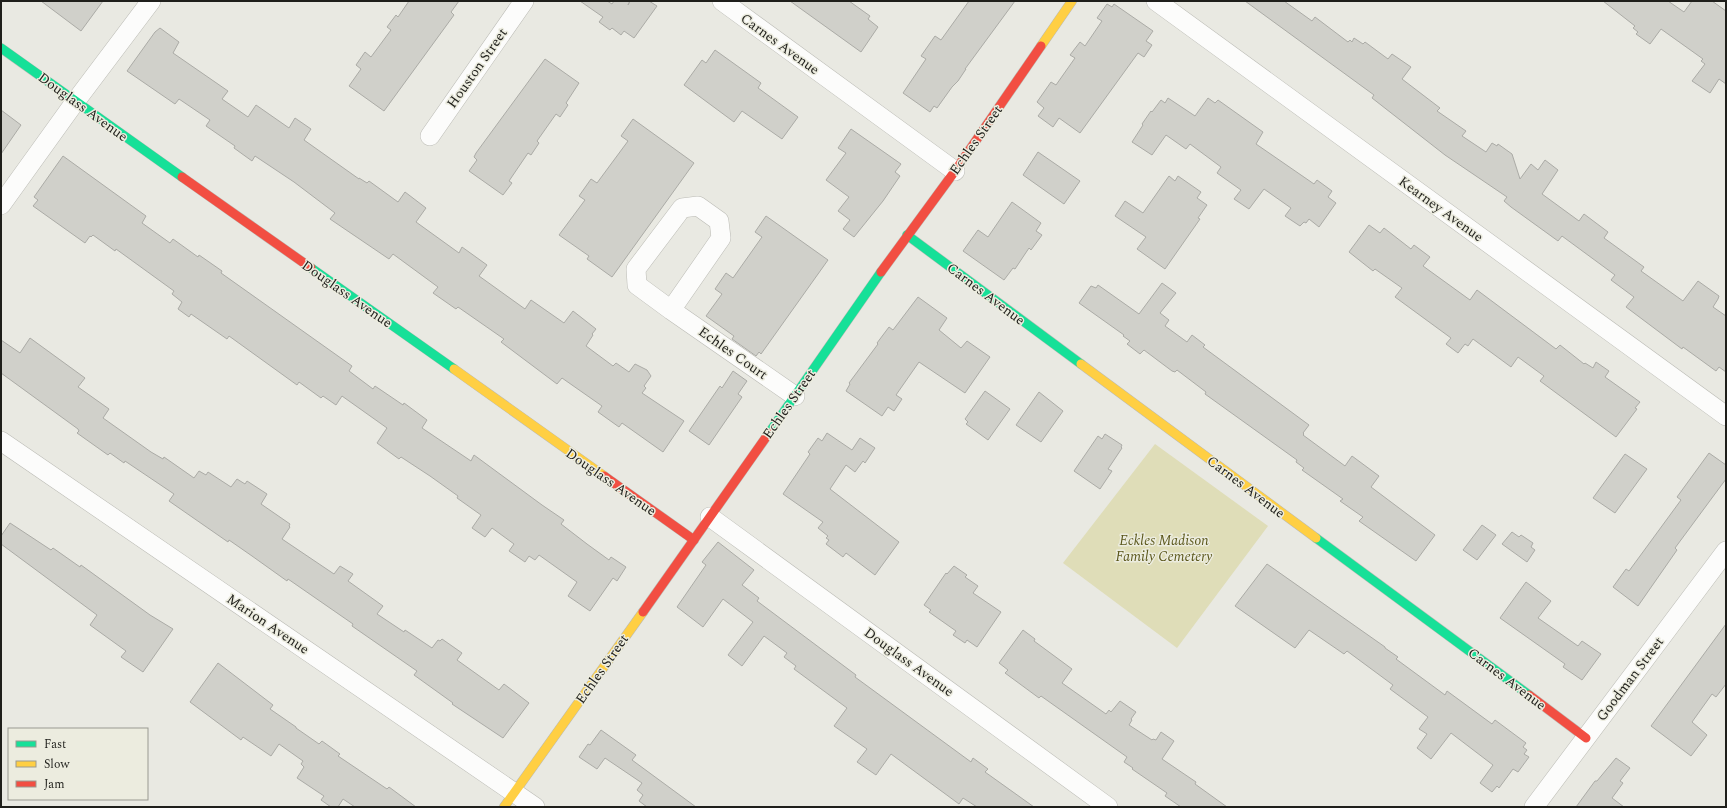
<svg xmlns="http://www.w3.org/2000/svg" width="1727" height="808" font-family="Spectral,serif">
  <rect width="100%" height="100%" fill="#e9e9e2"/>
  <polygon fill="#dfddb8" points="1155,444 1268,526 1177,648 1063,563"/>
  <g fill="#d0d0ca" stroke="#ababa6">
    <polygon points="41,1 103,1 81,31"/>
    <polygon points="409,1 459,1 451,12 454,15 384,111 349,86 361,69 356,65 365,52 371,57 391,30 387,27 396,15 398,17"/>
    <polygon points="580,1 607,1 612,4 614,1 630,1 628,5 630,1 649,1 657,6 634,38 624,31 621,35 612,28 610,30 599,22 603,17"/>
    <polygon points="790,1 849,1 870,16 868,19 878,27 861,52"/>
    <polygon points="969,1 1015,1 965,69 966,69 958,81 952,87 937,108 934,106 930,112 903,93 926,59 921,56 935,36 941,40"/>
    <polygon points="1245,1 1284,1 1312,21 1315,17 1348,42 1350,40 1352,42 1354,38 1363,44 1365,42 1388,59 1392,54 1411,67 1402,79 1440,108 1437,111 1466,131 1462,136 1486,152 1492,143 1497,146 1498,144 1512,154 1520,179 1531,164 1538,170 1545,160 1558,170 1542,194 1579,221 1584,214 1608,232 1604,238 1644,267 1641,271 1683,301 1698,281 1719,296 1718,299 1713,307 1726,316 1726,372 1719,367 1716,371 1683,347 1682,349 1626,307 1634,297 1611,280 1615,275 1562,236 1558,241 1511,207 1504,201 1507,197 1445,155 1372,98 1374,95"/>
    <polygon points="1603,1 1668,1 1684,12 1692,1 1712,1 1726,11 1726,84 1719,79 1710,93 1692,81 1705,64 1701,61 1703,59 1661,29 1650,44 1636,34 1638,32 1633,28 1635,26"/>
    <polygon points="1107,4 1112,7 1114,4 1153,31 1146,41 1152,45 1144,57 1138,53 1080,133 1059,118 1053,127 1038,116 1044,108 1037,102 1051,82 1056,85 1075,58 1070,55 1080,42 1085,46 1102,21 1097,18"/>
    <polygon points="160,28 179,42 173,53 228,91 222,99 248,117 256,105 289,128 295,118 311,129 304,140 359,179 359,178 367,183 369,181 398,202 405,192 426,208 416,222 459,253 462,247 487,265 479,276 525,309 531,300 564,323 573,311 596,329 592,334 593,335 586,346 613,366 616,363 629,372 635,364 647,370 651,376 644,386 646,388 642,393 684,421 663,452 622,423 619,427 598,412 602,406 562,378 557,384 501,342 504,339 458,307 456,309 433,293 438,287 393,254 389,259 330,219 335,213 294,182 255,156 252,161 234,148 235,146 206,126 210,120 179,99 175,104 127,71 155,32"/>
    <polygon points="715,50 761,83 758,88 798,117 782,139 742,111 734,122 684,85 702,60 706,63"/>
    <polygon points="545,59 579,83 566,103 568,105 560,117 556,114 537,141 539,143 531,155 528,153 509,181 512,183 503,195 469,171 477,160 474,157 476,153"/>
    <polygon points="1168,98 1195,116 1208,98 1215,103 1218,100 1263,132 1256,144 1314,184 1317,180 1332,191 1328,197 1336,203 1319,227 1309,219 1306,223 1304,222 1300,226 1285,216 1291,208 1264,189 1249,209 1234,199 1241,190 1217,173 1221,167 1190,144 1186,149 1166,135 1152,155 1132,142 1143,125 1142,124 1151,111 1152,112 1161,100 1165,103"/>
    <polygon points="1,110 21,125 1,154"/>
    <polygon points="633,119 694,163 612,277 587,259 589,256 559,235 585,200 579,196 591,179 597,183 628,141 621,136"/>
    <polygon points="851,129 901,164 895,172 900,176 883,201 854,237 843,229 850,220 838,211 849,197 826,180 846,153 838,148"/>
    <polygon points="1038,152 1080,181 1064,204 1023,175"/>
    <polygon points="63,156 146,216 142,223 170,243 173,239 198,257 199,255 222,271 221,273 352,366 349,371 373,389 375,386 403,405 404,403 427,420 422,428 471,461 474,455 542,505 564,520 561,524 587,544 609,560 611,557 626,567 617,581 613,578 590,611 568,596 577,582 539,555 535,560 529,556 525,562 509,551 514,544 492,528 485,537 472,528 481,515 457,498 458,496 430,476 401,457 399,459 377,443 387,428 342,396 336,405 323,396 321,398 299,382 297,385 229,336 227,339 191,314 189,317 178,309 182,302 172,294 174,291 116,249 115,251 93,235 91,237 90,236 85,243 33,206 38,200 34,197"/>
    <polygon points="1169,176 1175,181 1178,176 1201,192 1197,198 1207,205 1198,218 1200,219 1165,269 1137,249 1146,237 1115,216 1125,201 1143,213"/>
    <polygon points="1012,202 1041,223 1036,231 1042,235 1031,250 1029,248 1015,269 1013,268 1004,280 963,251 978,230 988,237"/>
    <polygon points="766,216 828,260 761,354 759,352 756,356 732,339 734,336 706,316 722,294 715,289 726,273 733,278 762,237 755,232"/>
    <polygon points="1369,225 1380,233 1384,228 1411,249 1414,245 1430,257 1423,266 1470,300 1477,290 1556,349 1560,345 1584,364 1585,363 1593,368 1596,362 1609,371 1605,377 1640,402 1635,408 1637,409 1616,437 1540,381 1544,376 1518,357 1511,367 1473,339 1468,346 1465,344 1458,353 1446,344 1451,338 1395,297 1402,288 1375,269 1373,271 1349,252"/>
    <polygon points="1162,283 1176,293 1160,313 1169,320 1165,326 1187,342 1192,335 1205,345 1203,347 1309,425 1303,433 1304,434 1303,435 1345,466 1352,456 1379,476 1371,487 1435,535 1416,561 1359,521 1363,517 1340,501 1343,499 1302,470 1304,468 1296,462 1297,460 1205,394 1206,392 1177,370 1175,372 1172,371 1144,350 1140,354 1127,344 1130,341 1123,336 1124,335 1079,303 1091,286 1096,288 1098,285 1139,314"/>
    <polygon points="918,297 947,318 939,330 961,348 967,341 990,357 965,393 919,362 896,395 902,399 894,411 888,407 882,416 846,391 850,384 849,383 878,344 877,343 889,327 893,330"/>
    <polygon points="30,338 85,378 78,387 109,409 103,418 151,452 163,459 164,457 194,478 199,471 206,475 208,472 231,487 237,479 245,484 247,481 267,494 261,504 290,524 289,526 290,527 282,539 334,574 340,566 353,574 348,581 383,606 377,614 404,632 405,630 432,648 438,640 440,641 442,639 462,653 457,660 499,690 504,684 529,703 503,738 452,704 453,703 414,675 417,671 352,626 353,624 288,579 287,581 252,556 229,540 228,542 169,501 174,494 125,461 124,463 110,453 108,455 77,433 79,431 78,429 1,373 1,340 20,353"/>
    <polygon points="733,371 747,381 738,394 742,397 709,445 689,431 720,386 722,388"/>
    <polygon points="985,391 1010,409 988,440 966,424 968,422 965,419"/>
    <polygon points="1039,392 1063,411 1041,442 1016,425"/>
    <polygon points="827,433 852,450 860,438 875,448 865,463 863,461 855,472 846,465 830,489 899,542 875,575 846,553 843,557 826,544 829,540 826,538 828,536 818,528 823,522 783,494 810,454 808,452 818,438 822,441"/>
    <polygon points="1105,434 1122,445 1121,447 1122,448 1108,469 1112,471 1100,489 1074,471 1098,436 1102,439"/>
    <polygon points="1709,453 1726,465 1726,479 1675,548 1677,550 1638,606 1613,587 1626,569 1629,571 1681,500 1677,497"/>
    <polygon points="1625,454 1647,469 1615,513 1593,498"/>
    <polygon points="10,523 51,550 53,548 80,567 81,565 150,615 173,629 143,672 121,657 126,651 90,625 97,615 1,544 1,536"/>
    <polygon points="1482,525 1496,535 1477,560 1463,550"/>
    <polygon points="1512,532 1519,537 1521,535 1533,543 1531,547 1535,550 1527,562 1502,544"/>
    <polygon points="718,542 754,570 742,585 759,598 757,601 856,675 855,677 971,762 973,758 988,769 985,772 1034,807 977,807 963,798 959,804 891,754 876,775 857,762 867,749 834,726 847,708 794,669 796,666 784,657 787,653 764,636 742,666 728,655 753,622 723,599 703,627 677,607 706,565 702,562"/>
    <polygon points="1267,564 1385,647 1385,648 1398,657 1396,659 1445,695 1447,691 1492,724 1495,720 1526,743 1523,747 1527,750 1524,754 1529,757 1518,772 1513,769 1499,788 1497,786 1492,792 1480,783 1493,765 1451,733 1431,759 1417,748 1427,734 1419,729 1428,717 1390,689 1393,685 1347,651 1344,654 1309,630 1295,648 1235,606"/>
    <polygon points="954,566 967,575 965,577 978,586 973,593 1001,612 977,647 967,640 965,643 953,635 956,631 929,612 931,610 924,605 946,573 947,574"/>
    <polygon points="1526,582 1551,601 1538,618 1578,646 1582,641 1601,654 1582,680 1563,667 1565,664 1500,618"/>
    <polygon points="1726,624 1726,684 1716,697 1712,694 1692,722 1707,735 1691,756 1651,726"/>
    <polygon points="1023,630 1035,639 1034,641 1072,669 1062,683 1106,714 1109,710 1111,712 1120,701 1136,712 1131,719 1132,720 1129,725 1152,740 1153,739 1156,740 1161,732 1174,741 1162,759 1196,782 1195,784 1227,807 1181,807 1165,796 1167,793 1132,769 1133,768 1124,762 1127,757 1041,696 1039,698 1005,673 1008,670 999,663"/>
    <polygon points="218,663 273,705 270,709 296,727 296,728 319,744 322,741 340,754 338,756 387,789 389,787 416,807 355,807 343,799 338,807 331,807 321,800 324,796 297,778 304,767 301,764 303,761 279,744 271,756 243,737 241,740 190,702"/>
    <polygon points="601,730 636,755 632,760 696,807 647,807 639,801 643,795 637,790 642,783 605,758 597,769 579,757 588,744 590,745"/>
    <polygon points="1616,758 1630,768 1620,781 1623,783 1612,798 1624,807 1576,807 1595,781 1597,781"/>
  </g>
  <g fill="none" stroke-linecap="round" stroke-linejoin="round">
    <defs>
      <g id="street">
        <polyline points="722,1 955,171"/>
        <polyline points="1156,1 1726,416"/>
        <polyline points="430,136 524,1"/>
        <polyline points="1,205 75,102 151,1"/>
        <polyline points="671,310 637,285 636,269 682,208 698,206 719,221 721,238 671,310 795,396"/>
        <polyline points="1,441 535,807"/>
        <polyline points="710,517 1108,807"/>
        <polyline points="1534,807 1726,551"/>
      </g>
      <g id="fast">
        <polyline points="1,48 182,177"/>
        <polyline points="907,235 1081,364"/>
        <polyline points="311,268 454,369"/>
        <polyline points="769,433 881,272"/>
        <polyline points="1316,538 1529,695"/>
      </g>
      <g id="slow">
        <polyline points="1041,46 1072,1"/>
        <polyline points="1081,364 1316,538"/>
        <polyline points="454,369 604,476"/>
        <polyline points="504,807 643,612"/>
      </g>
      <g id="jam">
        <polyline points="182,177 311,268"/>
        <polyline points="881,272 955,171 1041,46"/>
        <polyline points="604,476 694,540"/>
        <polyline points="643,612 769,433"/>
        <polyline points="1529,695 1586,738"/>
      </g>
    </defs>
    <use href="#street" stroke="#bbbbb5" stroke-width="20"/>
    <use href="#fast" stroke="#bbbbb5" stroke-width="10"/>
    <use href="#slow" stroke="#bbbbb5" stroke-width="10"/>
    <use href="#jam" stroke="#bbbbb5" stroke-width="10"/>
    <use href="#street" stroke="#fcfcfb" stroke-width="19"/>
    <use href="#fast" stroke="#16e098" stroke-width="9"/>
    <use href="#slow" stroke="#ffcf43" stroke-width="9"/>
    <use href="#jam" stroke="#f24e42" stroke-width="9"/>
  </g>
  <g text-anchor="middle" dominant-baseline="central" stroke-width="3" stroke-linejoin="round" paint-order="stroke">
    <g font-size="14" fill="#1f1f1b" stroke="#ececdf">
      <text transform="translate(780 44) rotate(36)">Carnes Avenue</text>
      <text transform="translate(477 68) rotate(-55)">Houston Street</text>
      <text transform="translate(83 107) rotate(36)">Douglass Avenue</text>
      <text transform="translate(976 140) rotate(-55)">Echles Street</text>
      <text transform="translate(1441 209) rotate(36)">Kearney Avenue</text>
      <text transform="translate(347 294) rotate(35)">Douglass Avenue</text>
      <text transform="translate(986 294) rotate(37)">Carnes Avenue</text>
      <text transform="translate(733 353) rotate(35)">Echles Court</text>
      <text transform="translate(789 404) rotate(-55)">Echles Street</text>
      <text transform="translate(611 482) rotate(35)">Douglass Avenue</text>
      <text transform="translate(1246 487) rotate(37)">Carnes Avenue</text>
      <text transform="translate(268 624) rotate(34)">Marion Avenue</text>
      <text transform="translate(909 662) rotate(36)">Douglass Avenue</text>
      <text transform="translate(602 669) rotate(-55)">Echles Street</text>
      <text transform="translate(1507 679) rotate(37)">Carnes Avenue</text>
      <text transform="translate(1630 679) rotate(-53)">Goodman Street</text>
    </g>
    <g font-size="14" font-style="italic" fill="#5b571b" stroke="#ececdf">
      <text x="1164" y="540">Eckles Madison<tspan x="1164" dy="16">Family Cemetery</tspan></text>
    </g>
  </g>
  <rect width="1727" height="808" fill="none" stroke="#1f1f1b" stroke-width="4"/>
  <rect x="8" y="728" width="140" height="72" fill="#ececdf" stroke="#9a9a91"/>
  <rect x="16" y="741" width="20" height="6" fill="#16e098" stroke="#9a9a91"/>
  <text x="44" y="748" font-size="12" fill="#1f1f1b">Fast</text>
  <rect x="16" y="761" width="20" height="6" fill="#ffcf43" stroke="#9a9a91"/>
  <text x="44" y="768" font-size="12" fill="#1f1f1b">Slow</text>
  <rect x="16" y="781" width="20" height="6" fill="#f24e42" stroke="#9a9a91"/>
  <text x="44" y="788" font-size="12" fill="#1f1f1b">Jam</text>
</svg>
